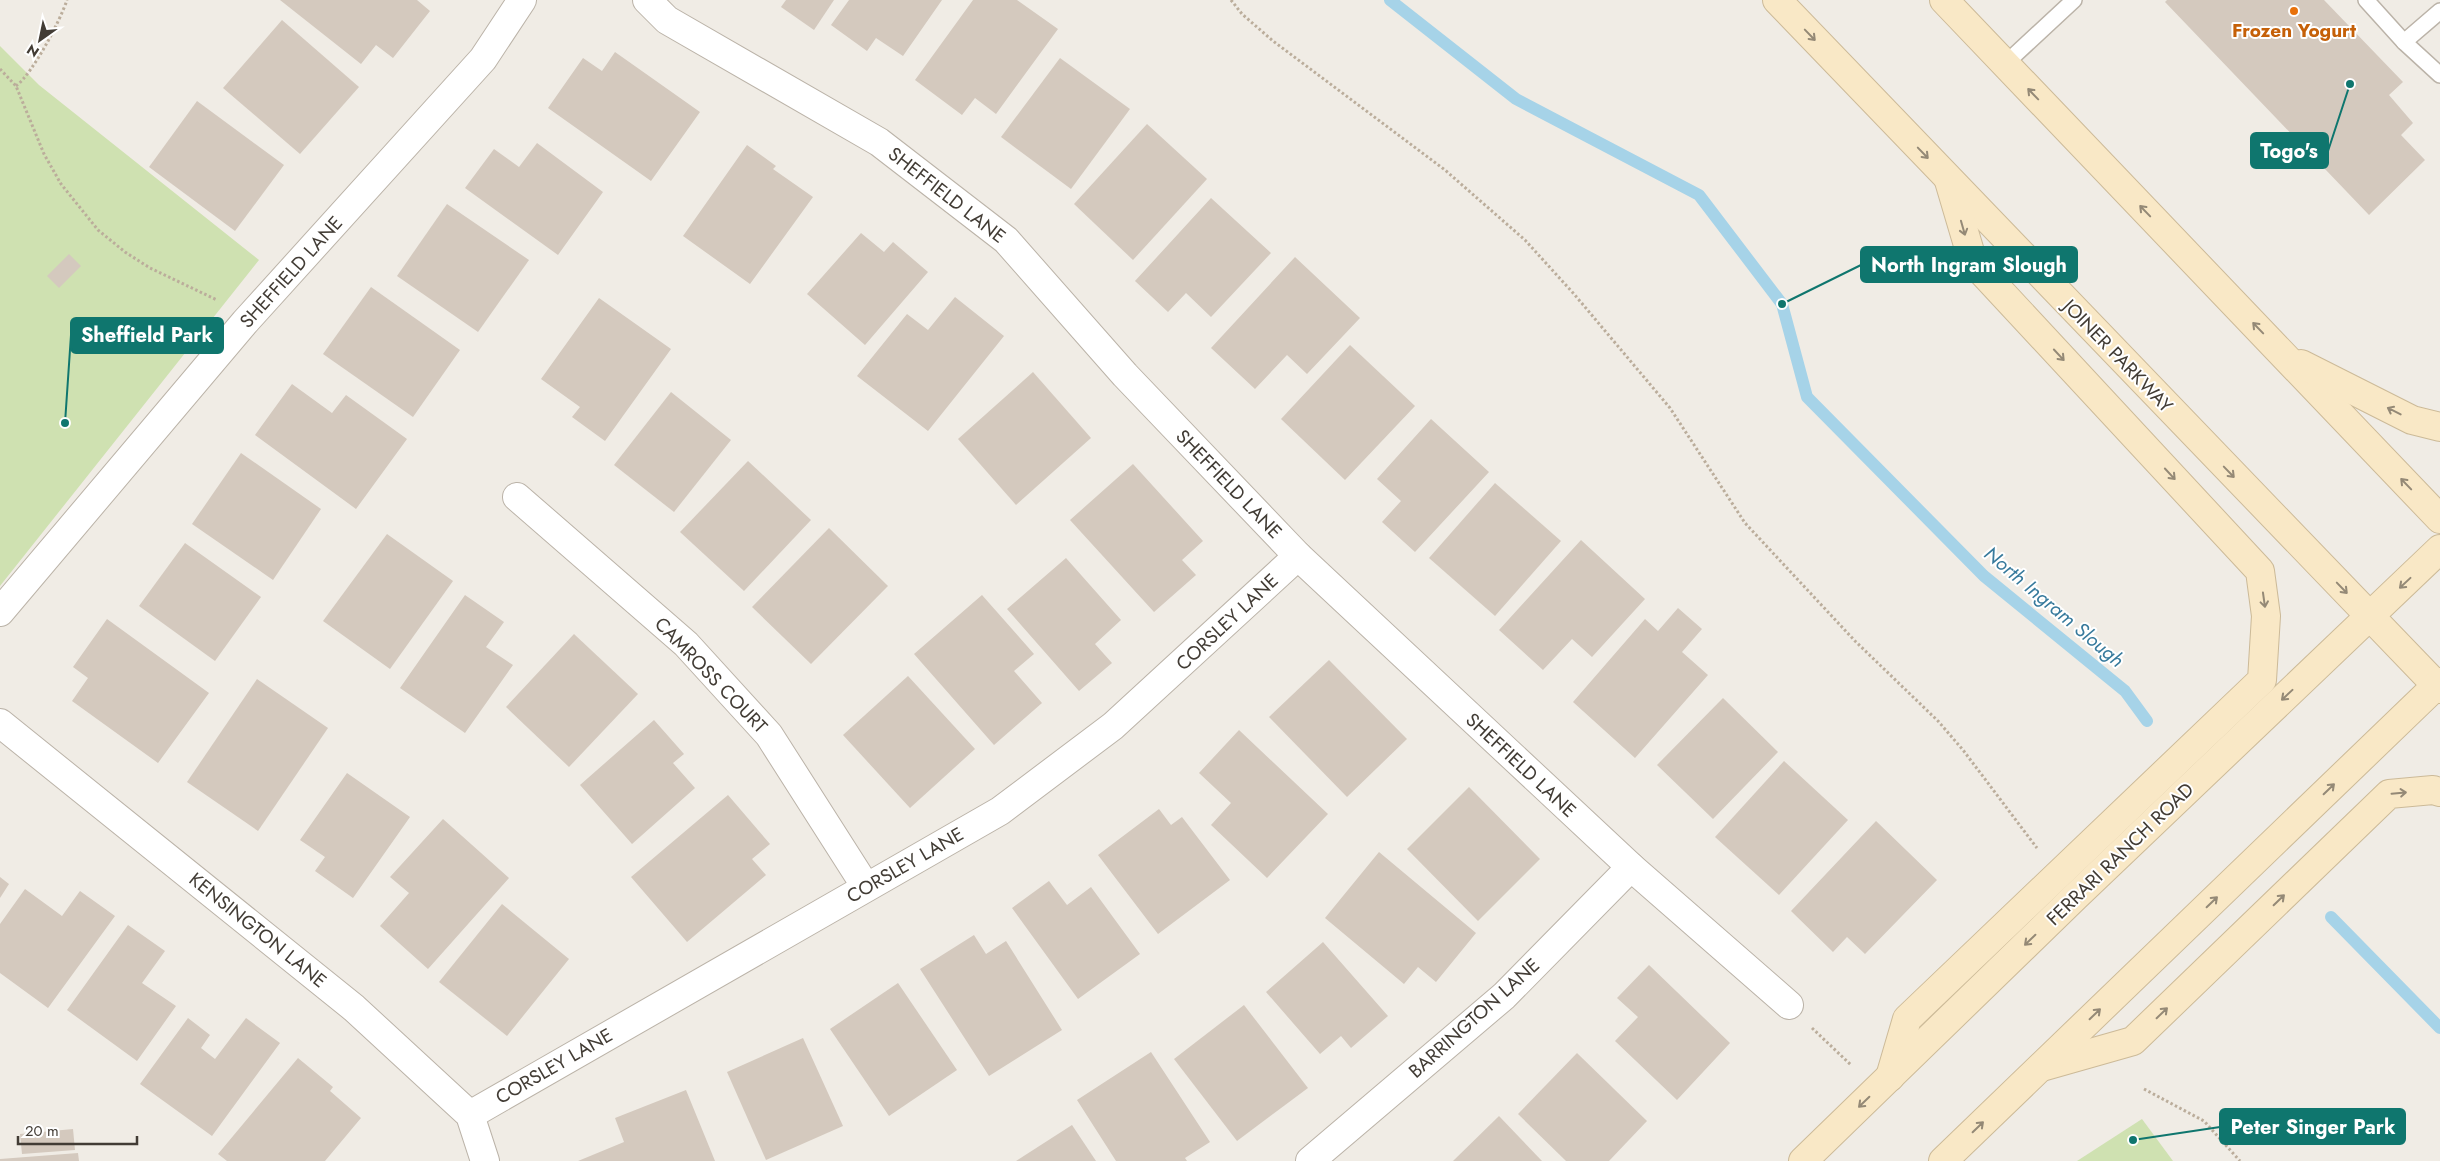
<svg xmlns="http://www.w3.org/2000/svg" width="2440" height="1161" font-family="Jost,sans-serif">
  <rect width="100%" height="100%" fill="#f0ece5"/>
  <g fill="#cfe1b1">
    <polygon points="0,46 39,85 259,260 0,586"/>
    <polygon points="2142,1119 2173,1161 2077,1161"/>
  </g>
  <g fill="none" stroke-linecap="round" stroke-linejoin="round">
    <g stroke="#a6d3e8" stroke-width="12">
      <polyline points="1390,0 1516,99 1699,195 1782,304 1807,397 1984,576 2125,691 2147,721"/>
      <polyline points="2331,917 2440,1028"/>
    </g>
  </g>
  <g fill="#d4c9be">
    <polygon points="280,0 417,0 430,11 393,58 376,45 361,64"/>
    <polygon points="786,0 834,0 814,30 781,7"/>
    <polygon points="849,0 942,0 903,56 876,38 867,51 831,25"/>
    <polygon points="973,0 1017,0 1058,29 996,114 975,98 962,115 915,80"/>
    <polygon points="2167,0 2324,0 2403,82 2389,95 2413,123 2401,135 2425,160 2369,215 2165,2"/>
    <polygon points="282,20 359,87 300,154 223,88"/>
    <polygon points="615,52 700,112 651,181 548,108 583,58 602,71"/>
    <polygon points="1060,58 1130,109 1071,189 1001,137"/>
    <polygon points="197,101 284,165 235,231 149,167"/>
    <polygon points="1147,124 1207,179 1133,260 1074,204"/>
    <polygon points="537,143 603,192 558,255 465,188 494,149 519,167"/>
    <polygon points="747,145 776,166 773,169 813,197 750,284 683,236"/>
    <polygon points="1211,198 1271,253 1211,317 1186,293 1168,312 1135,281"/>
    <polygon points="447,204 529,260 478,332 397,276"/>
    <polygon points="861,233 884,252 893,242 928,272 865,345 807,294"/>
    <polygon points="69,254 81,266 59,288 47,276"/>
    <polygon points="1295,257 1360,318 1307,374 1287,355 1255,389 1211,348"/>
    <polygon points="371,287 460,350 413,417 323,354"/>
    <polygon points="955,297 1004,336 928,431 857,376 907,314 928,330"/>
    <polygon points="599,298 671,349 605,441 572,417 580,407 541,379"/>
    <polygon points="1350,345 1415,406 1345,480 1281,419"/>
    <polygon points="1033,372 1091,438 1016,505 958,439"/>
    <polygon points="292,384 332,413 346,395 407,439 356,509 255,435"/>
    <polygon points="671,392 731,440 674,512 614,465"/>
    <polygon points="1431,419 1489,472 1415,552 1382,522 1401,501 1377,479"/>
    <polygon points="241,453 321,509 273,580 192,524"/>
    <polygon points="748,461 811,520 744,591 680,532"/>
    <polygon points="1133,464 1203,541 1182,560 1196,575 1154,612 1070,520"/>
    <polygon points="1495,483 1561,541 1495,616 1429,558"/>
    <polygon points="829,528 888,586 811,664 752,607"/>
    <polygon points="387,534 453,581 390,669 323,621"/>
    <polygon points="1581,540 1645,599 1592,657 1572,639 1543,670 1499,630"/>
    <polygon points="185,543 261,597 215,661 139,606"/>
    <polygon points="1066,558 1121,620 1095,644 1112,663 1079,691 1007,609"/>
    <polygon points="465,595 504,622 486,647 513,665 465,733 400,688"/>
    <polygon points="982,595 1034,654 1014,671 1042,703 994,745 914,654"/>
    <polygon points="1678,608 1702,629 1682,652 1708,675 1635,758 1573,702 1645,619 1658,631"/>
    <polygon points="107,619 209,693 158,763 72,701 88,678 73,667"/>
    <polygon points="574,634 638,694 569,767 506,707"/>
    <polygon points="1329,660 1407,739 1347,797 1269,717"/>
    <polygon points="908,676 975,749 910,808 843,735"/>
    <polygon points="257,679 328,728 258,831 187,782"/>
    <polygon points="1723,698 1778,752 1713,819 1657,765"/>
    <polygon points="654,720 684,754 673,763 695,788 632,844 580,785"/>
    <polygon points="1239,730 1328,814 1267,878 1211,825 1231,803 1199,773"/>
    <polygon points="1784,761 1848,820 1779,895 1715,837"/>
    <polygon points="347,773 410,817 353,898 315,871 325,857 300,840"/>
    <polygon points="1469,787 1540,859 1478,921 1407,849"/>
    <polygon points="728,795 770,844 752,859 766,875 687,942 631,877"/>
    <polygon points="1159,809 1171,825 1182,817 1230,880 1158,934 1098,855"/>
    <polygon points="443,819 509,878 428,969 380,926 409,893 390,877"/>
    <polygon points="1876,821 1937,880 1865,954 1847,937 1833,952 1791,911"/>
    <polygon points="1379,852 1476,933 1436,982 1418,967 1404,984 1325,918"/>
    <polygon points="0,877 9,884 0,898"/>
    <polygon points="1049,881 1067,905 1091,887 1140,954 1078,999 1012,908"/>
    <polygon points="25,889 62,916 80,891 115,916 48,1008 0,973 0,924"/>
    <polygon points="502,904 569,959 507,1036 439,982"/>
    <polygon points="128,925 165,951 142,983 176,1006 137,1061 67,1010"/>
    <polygon points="974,935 986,954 1006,941 1062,1030 989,1076 920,969"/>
    <polygon points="1323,942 1388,1016 1351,1048 1341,1036 1320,1054 1266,992"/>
    <polygon points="1649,965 1730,1043 1677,1100 1615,1041 1638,1017 1617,998"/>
    <polygon points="898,983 957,1070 889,1116 830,1029"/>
    <polygon points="1244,1005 1308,1088 1237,1141 1174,1059"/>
    <polygon points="188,1018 210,1035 201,1048 215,1059 246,1018 280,1043 212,1136 140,1084"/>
    <polygon points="803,1038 843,1126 766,1160 727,1072"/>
    <polygon points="1151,1052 1210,1142 1185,1158 1187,1161 1116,1161 1077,1100"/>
    <polygon points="1577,1053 1647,1121 1609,1161 1566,1161 1518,1114"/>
    <polygon points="298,1058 333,1087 330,1091 361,1118 325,1161 227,1161 218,1154"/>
    <polygon points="686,1090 715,1161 578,1161 624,1142 615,1118"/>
    <polygon points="1499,1116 1542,1161 1453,1161"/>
    <polygon points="1072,1125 1096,1161 1016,1161"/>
    <polygon points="73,1129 75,1150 22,1154 20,1134"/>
    <polygon points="78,1153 79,1161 0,1161 0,1159"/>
  </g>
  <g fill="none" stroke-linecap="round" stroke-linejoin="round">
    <defs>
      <g id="lane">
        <polyline points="2366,0 2404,42 2440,75"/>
        <polyline points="2404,42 2440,11"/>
        <polyline points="2005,64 2074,0"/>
      </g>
      <g id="street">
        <polyline points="647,0 667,20 879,142 1006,240 1125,375 1298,556 1631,867 1789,1005"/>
        <polyline points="517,497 686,644 769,735 866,887"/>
        <polyline points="0,612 245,322 483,59 522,0"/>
        <polyline points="0,723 354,1008 470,1115 485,1161"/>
        <polyline points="470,1115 1000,811 1113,726 1298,556"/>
        <polyline points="1310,1161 1504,996 1631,867"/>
      </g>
      <g id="secondary">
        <polyline points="1777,0 2440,689"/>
        <polyline points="1944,0 2440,519"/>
        <polyline points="2301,364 2412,420 2440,427"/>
        <polyline points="2045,1066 2133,1041 2389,794 2433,790 2440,792"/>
        <polyline points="1890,1077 1907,1019 2262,680 2266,616 2260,571 1973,262 1949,181"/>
        <polyline points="1803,1161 2075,897 2440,549"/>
        <polyline points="1943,1161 2440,682"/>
      </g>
    </defs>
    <use href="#lane" stroke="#bbb3a8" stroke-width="18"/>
    <use href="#street" stroke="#bbb3a8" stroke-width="30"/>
    <use href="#secondary" stroke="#ccba98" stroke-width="30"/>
    <g stroke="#bbad9b" stroke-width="3" stroke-dasharray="2.5 2.5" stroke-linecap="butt">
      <polyline points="1231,0 1242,14 1273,41 1445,170 1525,240 1574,294 1670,408 1745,523 1855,641 1938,721 1963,750 2037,848"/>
      <polyline points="0,69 16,86 44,154 61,184 98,230 125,252 150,268 217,300"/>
      <path d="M16,86C33,73 60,21 67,0"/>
      <polyline points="1812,1028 1851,1065"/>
      <polyline points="2144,1089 2204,1121 2240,1161"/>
    </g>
    <use href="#lane" stroke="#fff" stroke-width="15"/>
    <use href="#street" stroke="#fff" stroke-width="28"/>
    <use href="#secondary" stroke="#f9e8c6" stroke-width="28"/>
  </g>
  <defs><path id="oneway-shaft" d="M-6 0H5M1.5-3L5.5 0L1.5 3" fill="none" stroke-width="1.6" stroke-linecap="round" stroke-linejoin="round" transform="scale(1.25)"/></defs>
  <g stroke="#948976">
    <use href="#oneway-shaft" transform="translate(1810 35) rotate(46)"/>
    <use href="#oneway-shaft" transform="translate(2033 94) rotate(-134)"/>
    <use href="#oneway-shaft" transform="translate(1923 153) rotate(46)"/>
    <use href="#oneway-shaft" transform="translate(2145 211) rotate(-134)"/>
    <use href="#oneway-shaft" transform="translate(1963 228) rotate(74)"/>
    <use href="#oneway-shaft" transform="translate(2258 328) rotate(-134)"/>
    <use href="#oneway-shaft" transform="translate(2059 355) rotate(47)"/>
    <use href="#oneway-shaft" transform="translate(2394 411) rotate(-153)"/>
    <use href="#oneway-shaft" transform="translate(2229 472) rotate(46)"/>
    <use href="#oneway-shaft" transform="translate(2170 474) rotate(47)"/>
    <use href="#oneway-shaft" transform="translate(2406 484) rotate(-134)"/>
    <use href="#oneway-shaft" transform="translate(2405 583) rotate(137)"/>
    <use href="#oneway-shaft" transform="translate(2342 588) rotate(46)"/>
    <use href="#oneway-shaft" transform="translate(2264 600) rotate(82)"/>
    <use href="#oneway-shaft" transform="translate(2287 695) rotate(137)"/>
    <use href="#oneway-shaft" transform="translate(2329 789) rotate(-44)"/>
    <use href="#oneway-shaft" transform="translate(2399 793) rotate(-5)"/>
    <use href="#oneway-shaft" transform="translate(2279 900) rotate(-44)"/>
    <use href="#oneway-shaft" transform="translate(2212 902) rotate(-44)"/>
    <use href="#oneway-shaft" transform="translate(2030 940) rotate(136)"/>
    <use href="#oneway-shaft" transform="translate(2162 1013) rotate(-44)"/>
    <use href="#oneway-shaft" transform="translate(2095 1014) rotate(-44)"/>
    <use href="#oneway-shaft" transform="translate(1864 1102) rotate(136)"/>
    <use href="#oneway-shaft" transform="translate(1978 1127) rotate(-44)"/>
  </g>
  <circle fill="#e8710a" stroke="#fff" stroke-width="2" cx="2294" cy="11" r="5"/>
  <g text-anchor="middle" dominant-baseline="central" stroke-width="4" stroke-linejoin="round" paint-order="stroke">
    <g font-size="19" font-weight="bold" fill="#c56008" stroke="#fff">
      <text x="2294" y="30">Frozen Yogurt</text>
    </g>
    <g font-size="19" fill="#423c35" stroke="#fff">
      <text transform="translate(947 195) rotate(38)">SHEFFIELD LANE</text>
      <text transform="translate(291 272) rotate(-48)">SHEFFIELD LANE</text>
      <text transform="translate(2118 356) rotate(46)">JOINER PARKWAY</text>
      <text transform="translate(1229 484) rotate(46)">SHEFFIELD LANE</text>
      <text transform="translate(1227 622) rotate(-43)">CORSLEY LANE</text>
      <text transform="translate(711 675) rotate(46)">CAMROSS COURT</text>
      <text transform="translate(1521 765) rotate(43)">SHEFFIELD LANE</text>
      <text transform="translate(2120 854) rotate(-44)">FERRARI RANCH ROAD</text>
      <text transform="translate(905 865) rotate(-30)">CORSLEY LANE</text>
      <text transform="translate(258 930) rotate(39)">KENSINGTON LANE</text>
      <text transform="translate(1474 1018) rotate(-42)">BARRINGTON LANE</text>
      <text transform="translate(554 1066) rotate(-30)">CORSLEY LANE</text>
    </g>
    <g font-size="20" font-style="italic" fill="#377a9c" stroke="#fff">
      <text transform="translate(2054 607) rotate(40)">North Ingram Slough</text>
    </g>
  </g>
  <path fill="none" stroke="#0f766e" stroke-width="2" d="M2350 84L2328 151M1782 304L1861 265M65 423L71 335M2133 1140L2220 1127"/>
  <g fill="#0f766e" stroke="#fff" stroke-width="2">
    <circle cx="2350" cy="84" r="5"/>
    <circle cx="1782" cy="304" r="5"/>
    <circle cx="65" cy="423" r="5"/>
    <circle cx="2133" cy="1140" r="5"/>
  </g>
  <g fill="#0f766e" stroke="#0f766e" stroke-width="2">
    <rect x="2251" y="133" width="77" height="35" rx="5"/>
    <rect x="1861" y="247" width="216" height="35" rx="5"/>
    <rect x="71" y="318" width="152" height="35" rx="5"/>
    <rect x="2220" y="1109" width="185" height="35" rx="5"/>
  </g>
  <g font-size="20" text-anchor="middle" font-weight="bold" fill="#fff">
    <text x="2289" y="158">Togo's</text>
    <text x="1969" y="272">North Ingram Slough</text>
    <text x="147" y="342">Sheffield Park</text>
    <text x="2313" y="1134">Peter Singer Park</text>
  </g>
  <g transform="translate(40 40) rotate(213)" stroke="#ffffff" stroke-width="4" paint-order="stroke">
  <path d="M0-4L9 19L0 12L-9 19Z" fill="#423c35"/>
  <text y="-8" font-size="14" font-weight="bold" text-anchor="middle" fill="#423c35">N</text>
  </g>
  <path d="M18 1136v8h119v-8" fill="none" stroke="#423c35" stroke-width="2.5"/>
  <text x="25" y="1136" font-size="15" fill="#423c35" stroke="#ffffff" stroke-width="4" paint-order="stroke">20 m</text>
</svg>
